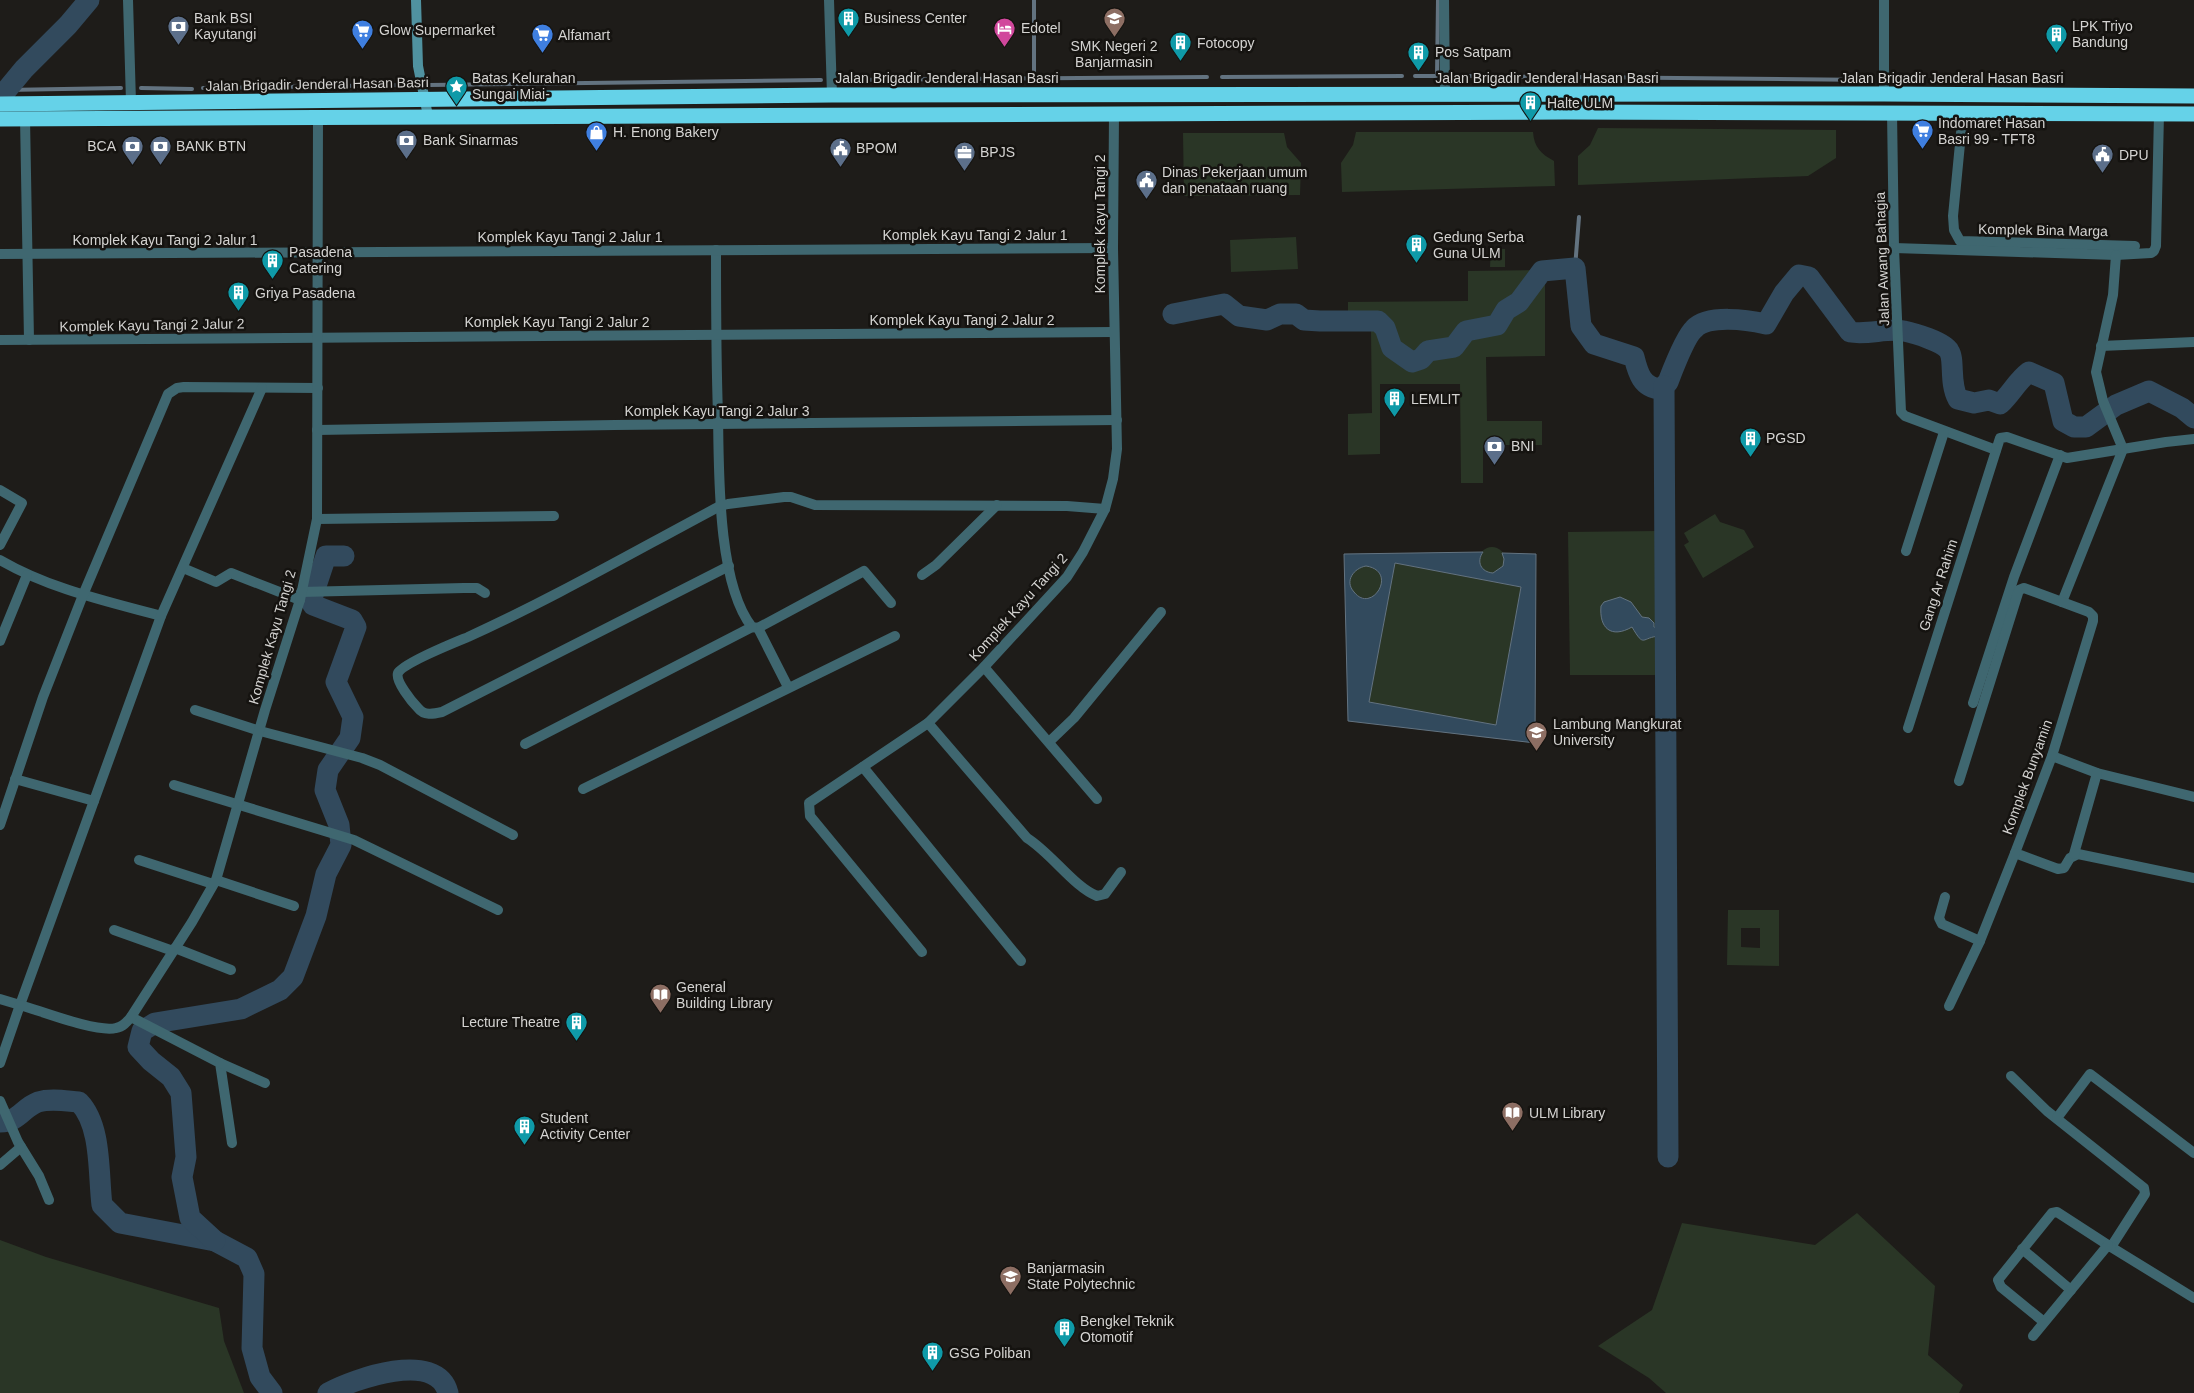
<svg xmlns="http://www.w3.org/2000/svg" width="2194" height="1393" font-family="Helvetica,sans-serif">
  <rect width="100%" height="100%" fill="#1e1c19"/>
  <g fill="#2a3626" fill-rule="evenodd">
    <polygon points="1598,128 1836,130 1836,158 1808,176 1578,185 1578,156 1590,145"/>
    <path d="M1356,132H1533C1534,147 1541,154 1554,161L1555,186L1342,192L1341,163L1353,145Z"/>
    <polygon points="1183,133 1284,133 1287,147 1301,163 1300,195 1184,196"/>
    <polygon points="1296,237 1298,269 1231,272 1230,240"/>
    <polygon points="1491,248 1505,249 1505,267 1490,267"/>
    <polygon points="1545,270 1545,356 1486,357 1487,421 1542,421 1542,445 1483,445 1483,483 1461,483 1460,384 1380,384 1380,454 1348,455 1348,414 1372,413 1371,331 1348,331 1348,302 1468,301 1468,271"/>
    <polygon points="1715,514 1720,522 1744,530 1754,547 1703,578 1684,545 1689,542 1684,533"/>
    <polygon points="1657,531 1660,675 1570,675 1568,532"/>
    <circle cx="1492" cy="560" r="13"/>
    <polygon points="1395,563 1521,587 1496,725 1369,702"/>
    <circle cx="1366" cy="582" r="16"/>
    <path d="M1728,910H1779V966L1727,965ZM1741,928H1760V948L1741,947Z"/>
    <polygon points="1857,1213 1935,1286 1928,1355 1963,1385 1959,1393 1666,1393 1649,1378 1598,1346 1652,1310 1682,1223 1815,1245"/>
    <polygon points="0,1240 46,1257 219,1308 224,1341 244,1393 0,1393"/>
  </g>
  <g fill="#324a5d" stroke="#637380" fill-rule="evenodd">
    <path d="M1483,552C1476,562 1481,572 1493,573L1503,566L1504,559L1502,553L1536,554L1535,743L1348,721L1344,554ZM1395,563L1521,587L1496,725L1369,702ZM1366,566C1399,571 1372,615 1354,592C1344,581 1354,568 1366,566Z"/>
    <path d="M1620,597L1631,602L1642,617L1649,618L1654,623V627L1660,629V636C1641,637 1645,649 1632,627C1611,639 1599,628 1601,606L1604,602Z"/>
  </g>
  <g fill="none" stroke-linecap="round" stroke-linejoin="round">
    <g stroke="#637380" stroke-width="4">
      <polyline points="1034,0 1034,78"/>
      <polyline points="1415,76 1437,76 1438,0"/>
      <polyline points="1460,76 1871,80"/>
      <polyline points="1222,77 1402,76"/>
      <polyline points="841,80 1207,77"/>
      <polyline points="429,85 821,80"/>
      <polyline points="141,88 192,89"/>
      <polyline points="203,88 408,85"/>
      <polyline points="5,90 121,88"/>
      <polyline points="1575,268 1579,217"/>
    </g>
    <g stroke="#324a5d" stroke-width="21">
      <polyline points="0,98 24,69 68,25 89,0"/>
      <path d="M1173,314L1224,304L1239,316L1267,320L1280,314H1296L1304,320L1320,321H1378L1385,328L1392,348L1412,362L1421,359L1428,351L1454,347L1466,331L1497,325L1506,310L1519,302L1542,271L1575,268L1581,326L1594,344L1634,357C1638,373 1642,388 1661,389L1668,382C1673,369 1685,337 1694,329C1708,314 1748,320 1766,324L1784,293L1799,275L1809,277L1850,332C1868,335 1887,328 1904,331C1914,333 1944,342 1949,351C1955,360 1949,383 1958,399L1974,403L1989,400L2000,404C2011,394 2017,381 2029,372L2054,383L2063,421L2074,427H2086L2116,405L2149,391L2182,408L2194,418"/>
      <polyline points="1664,386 1668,1157"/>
      <path d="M0,1122C19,1122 22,1108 38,1102C51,1098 66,1101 79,1102C102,1126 98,1173 102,1205L120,1223L215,1241L247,1258L254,1274L252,1348L260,1377L272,1393"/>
      <polyline points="215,1241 190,1218 182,1177 186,1157 181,1093 171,1077 151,1061 138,1047 142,1031 155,1023 241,1009 280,990 293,977 316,916 326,874 341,845 339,825 325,790 328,770 350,738 353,717 336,682 356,627 352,620 313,605 311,601 326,556 344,556"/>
      <path d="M328,1393C354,1379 437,1349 448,1393"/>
    </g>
    <g stroke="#3f6770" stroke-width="10">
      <polyline points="128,0 131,102"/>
      <polyline points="829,0 832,95"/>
      <polyline points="1444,0 1445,94"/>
      <polyline points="1884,0 1884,94"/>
      <polyline points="1892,112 1894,248 1901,412 1905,416 1996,450"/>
      <polyline points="1963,113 1953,216 1954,230 1960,241 2135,246"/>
      <polyline points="25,118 29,340"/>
      <polyline points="1894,248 2116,255 2151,253 2154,251 2156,246 2159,114"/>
      <path d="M716,250C716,305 716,360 718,414C719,470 717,583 752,627L758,628L788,687"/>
      <polyline points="0,254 1113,248"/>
      <polyline points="0,340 1114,332"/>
      <polyline points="2101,346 2194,342"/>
      <polyline points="317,430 615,425 1117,420"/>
      <polyline points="0,490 22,503 0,545"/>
      <polyline points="317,519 554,516"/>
      <polyline points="1906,551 1944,432"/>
      <path d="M0,560C50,589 106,601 161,616"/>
      <path d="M729,566L442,712C433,714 424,716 418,708C412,702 395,681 398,673C403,663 456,642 468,637C554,598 637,550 720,506L728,504L784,497H791L815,505L1067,506L1105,509"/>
      <polyline points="183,568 216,582 231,573 300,600"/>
      <polyline points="922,575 936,565 997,505"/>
      <polyline points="301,592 464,588 477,588 485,593"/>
      <polyline points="2062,602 2123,449 2103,401 2096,372 2113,295 2116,255"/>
      <polyline points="758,628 864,571 891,603"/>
      <polyline points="0,641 27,575"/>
      <polyline points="984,667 1097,799"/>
      <polyline points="1973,703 2014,577 2060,455"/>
      <polyline points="195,710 260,731 362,758 380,765 513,835"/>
      <path d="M928,723L1027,838C1051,853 1074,887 1097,896L1105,894L1121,872"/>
      <polyline points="1908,728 2000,438 2007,437 2067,458 2166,442 2194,439"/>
      <polyline points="1049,742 1074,718 1161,612"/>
      <polyline points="525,744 752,627"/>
      <polyline points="2052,756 2097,773 2194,797"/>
      <polyline points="863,767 1021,961"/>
      <polyline points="15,779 94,801"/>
      <polyline points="1959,781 2019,590 2024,588 2089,612 2093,616 2093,621 2052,756 2015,853 2058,869 2064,868 2070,858 2078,854 2194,878"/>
      <polyline points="174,785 354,840 498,910"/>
      <polyline points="583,789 895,636"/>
      <polyline points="0,825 43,697 83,595 168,394 177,388 184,387 318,388"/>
      <polyline points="2074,854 2097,773"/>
      <polyline points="139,860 213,884"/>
      <polyline points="216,880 294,906"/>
      <polyline points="1945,897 1939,918 1942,924 1980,941"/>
      <polyline points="114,930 173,951"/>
      <polyline points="175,948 231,970"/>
      <polyline points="922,952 810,816 809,803 928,723 984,667 1067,577 1083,552 1105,509 1113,479 1117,449 1113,248 1114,113"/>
      <polyline points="0,999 20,1005 161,616 262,388"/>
      <polyline points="1949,1006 1980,941 2015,853"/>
      <polyline points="131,1017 220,1063 232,1143"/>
      <path d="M0,1063L20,1005C41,1011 97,1033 116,1028C123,1027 127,1022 131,1017L192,922L216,880L265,710L300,600L317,519L318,116"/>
      <polyline points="220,1063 265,1083"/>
      <polyline points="2011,1076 2047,1111 2144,1188 2145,1194 2111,1247 2194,1298"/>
      <polyline points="0,1101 18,1142 39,1176 49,1200"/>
      <polyline points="2057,1118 2090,1074 2194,1153"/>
      <polyline points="0,1165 21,1147"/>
      <polyline points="2022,1249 2071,1290"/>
      <polyline points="2044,1322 2001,1287 1998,1280 2052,1213 2057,1212 2111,1247"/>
      <polyline points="2033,1336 2108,1245"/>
    </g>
    <polyline stroke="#5092a0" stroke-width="10" points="416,0 418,66 428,116"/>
    <g stroke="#65d2e8" stroke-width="15">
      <polyline points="0,104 832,95 1884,94 2194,96"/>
      <polyline points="0,119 1565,112 2194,114"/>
    </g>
  </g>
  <defs>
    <symbol id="building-pin" viewBox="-11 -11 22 30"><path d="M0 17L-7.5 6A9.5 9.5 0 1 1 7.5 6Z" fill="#0f9aa8" stroke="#151310"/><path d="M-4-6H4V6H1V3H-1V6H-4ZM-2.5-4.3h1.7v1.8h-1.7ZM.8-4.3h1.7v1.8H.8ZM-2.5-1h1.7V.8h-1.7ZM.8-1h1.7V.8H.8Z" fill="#fff"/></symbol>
    <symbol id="school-pin" viewBox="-11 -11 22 30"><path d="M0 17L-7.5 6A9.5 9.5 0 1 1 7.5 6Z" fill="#8d6e63" stroke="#151310"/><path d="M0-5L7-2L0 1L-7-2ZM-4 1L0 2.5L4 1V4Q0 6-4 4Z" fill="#fff"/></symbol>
    <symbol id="bank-pin" viewBox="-11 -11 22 30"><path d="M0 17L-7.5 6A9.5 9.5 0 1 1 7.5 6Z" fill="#5c6f8a" stroke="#151310"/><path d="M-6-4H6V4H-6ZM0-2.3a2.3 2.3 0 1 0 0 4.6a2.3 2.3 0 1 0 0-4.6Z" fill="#fff"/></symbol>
    <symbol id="hotel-pin" viewBox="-11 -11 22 30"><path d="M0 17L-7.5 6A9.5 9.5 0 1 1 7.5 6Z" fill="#d1479c" stroke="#151310"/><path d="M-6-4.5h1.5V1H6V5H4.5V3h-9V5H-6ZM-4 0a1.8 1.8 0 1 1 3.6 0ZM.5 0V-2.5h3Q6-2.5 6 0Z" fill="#fff"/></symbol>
    <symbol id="supermarket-pin" viewBox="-11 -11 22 30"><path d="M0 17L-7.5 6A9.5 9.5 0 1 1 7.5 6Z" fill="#3f7fe0" stroke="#151310"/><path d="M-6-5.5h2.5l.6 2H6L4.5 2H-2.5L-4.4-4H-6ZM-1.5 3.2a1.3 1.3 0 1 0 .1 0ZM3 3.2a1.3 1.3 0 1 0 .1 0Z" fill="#fff"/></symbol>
    <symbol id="sight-pin" viewBox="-11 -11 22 30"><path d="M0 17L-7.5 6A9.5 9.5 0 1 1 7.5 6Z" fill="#0f9aa8" stroke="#151310"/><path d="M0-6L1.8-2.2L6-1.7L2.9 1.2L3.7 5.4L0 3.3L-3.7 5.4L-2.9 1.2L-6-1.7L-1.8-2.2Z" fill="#fff"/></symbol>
    <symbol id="shop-pin" viewBox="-11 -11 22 30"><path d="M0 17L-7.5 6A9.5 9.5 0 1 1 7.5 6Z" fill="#3f7fe0" stroke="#151310"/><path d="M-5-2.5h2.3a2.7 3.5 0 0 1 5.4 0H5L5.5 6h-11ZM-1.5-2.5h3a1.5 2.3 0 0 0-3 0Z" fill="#fff"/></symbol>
    <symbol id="civic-pin" viewBox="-11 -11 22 30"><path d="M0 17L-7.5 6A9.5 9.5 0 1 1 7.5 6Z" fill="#5c6f8a" stroke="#151310"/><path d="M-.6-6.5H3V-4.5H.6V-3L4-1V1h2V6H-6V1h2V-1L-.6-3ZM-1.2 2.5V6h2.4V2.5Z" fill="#fff"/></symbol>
    <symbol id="office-pin" viewBox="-11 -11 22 30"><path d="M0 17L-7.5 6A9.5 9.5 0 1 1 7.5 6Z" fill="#5c6f8a" stroke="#151310"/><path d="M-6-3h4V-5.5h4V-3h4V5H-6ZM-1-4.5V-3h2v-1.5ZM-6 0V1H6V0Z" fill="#fff"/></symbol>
    <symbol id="university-pin" viewBox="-11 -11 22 30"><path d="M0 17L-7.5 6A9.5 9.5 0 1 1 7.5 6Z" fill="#8d6e63" stroke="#151310"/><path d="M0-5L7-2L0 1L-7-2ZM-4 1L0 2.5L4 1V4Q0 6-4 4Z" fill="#fff"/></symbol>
    <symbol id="library-pin" viewBox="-11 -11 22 30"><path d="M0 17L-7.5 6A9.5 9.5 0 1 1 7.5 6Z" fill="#8d6e63" stroke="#151310"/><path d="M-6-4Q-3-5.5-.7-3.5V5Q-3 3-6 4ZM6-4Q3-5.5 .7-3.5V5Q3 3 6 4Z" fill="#fff"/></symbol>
  </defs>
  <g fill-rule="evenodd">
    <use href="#building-pin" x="836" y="6" width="25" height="34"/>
    <use href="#school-pin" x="1102" y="6" width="25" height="34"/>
    <use href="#bank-pin" x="166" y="14" width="25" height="34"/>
    <use href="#hotel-pin" x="992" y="16" width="25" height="34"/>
    <use href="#supermarket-pin" x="350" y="18" width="25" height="34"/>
    <use href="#building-pin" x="2044" y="22" width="25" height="34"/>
    <use href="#supermarket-pin" x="530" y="22" width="25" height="34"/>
    <use href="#building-pin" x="1168" y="30" width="25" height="34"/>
    <use href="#building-pin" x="1406" y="40" width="25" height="34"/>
    <use href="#sight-pin" x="444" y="74" width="25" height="34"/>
    <use href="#building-pin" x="1518" y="90" width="25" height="34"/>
    <use href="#supermarket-pin" x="1910" y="118" width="25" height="34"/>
    <use href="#shop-pin" x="584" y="120" width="25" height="34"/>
    <use href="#bank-pin" x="394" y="128" width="25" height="34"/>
    <use href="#bank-pin" x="120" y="134" width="25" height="34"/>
    <use href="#bank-pin" x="148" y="134" width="25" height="34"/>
    <use href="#civic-pin" x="828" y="136" width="25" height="34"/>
    <use href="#office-pin" x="952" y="140" width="25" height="34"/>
    <use href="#civic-pin" x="2090" y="142" width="25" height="34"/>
    <use href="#civic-pin" x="1134" y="168" width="25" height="34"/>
    <use href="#building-pin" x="1404" y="232" width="25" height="34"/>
    <use href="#building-pin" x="260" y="248" width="25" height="34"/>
    <use href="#building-pin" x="226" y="280" width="25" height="34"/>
    <use href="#building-pin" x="1382" y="386" width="25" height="34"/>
    <use href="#building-pin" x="1738" y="426" width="25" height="34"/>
    <use href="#bank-pin" x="1482" y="434" width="25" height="34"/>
    <use href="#university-pin" x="1524" y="720" width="25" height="34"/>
    <use href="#library-pin" x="648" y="982" width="25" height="34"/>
    <use href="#building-pin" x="564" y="1010" width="25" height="34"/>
    <use href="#library-pin" x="1500" y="1100" width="25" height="34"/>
    <use href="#building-pin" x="512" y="1114" width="25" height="34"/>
    <use href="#university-pin" x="998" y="1264" width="25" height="34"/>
    <use href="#building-pin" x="1052" y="1316" width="25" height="34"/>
    <use href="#building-pin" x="920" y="1340" width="25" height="34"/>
  </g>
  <g text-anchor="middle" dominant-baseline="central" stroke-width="5" stroke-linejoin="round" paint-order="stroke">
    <g font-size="14" fill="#d4d3d1" stroke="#151310" text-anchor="start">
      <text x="194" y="18">Bank BSI<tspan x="194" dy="16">Kayutangi</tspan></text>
      <text x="864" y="18">Business Center</text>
      <text x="2072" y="26">LPK Triyo<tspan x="2072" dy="16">Bandung</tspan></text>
      <text x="1021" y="28">Edotel</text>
      <text x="379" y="30">Glow Supermarket</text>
      <text x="558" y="35">Alfamart</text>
      <text x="1197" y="43">Fotocopy</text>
      <text x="1114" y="46" text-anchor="middle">SMK Negeri 2<tspan x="1114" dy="16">Banjarmasin</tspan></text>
      <text x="1435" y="52">Pos Satpam</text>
      <text x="472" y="78">Batas Kelurahan<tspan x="472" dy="16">Sungai Miai-</tspan></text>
      <text x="1547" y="103">Halte ULM</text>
      <text x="1938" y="123">Indomaret Hasan<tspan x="1938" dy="16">Basri 99 - TFT8</tspan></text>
      <text x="613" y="132">H. Enong Bakery</text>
      <text x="423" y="140">Bank Sinarmas</text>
      <text x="116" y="146" text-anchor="end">BCA</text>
      <text x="176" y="146">BANK BTN</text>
      <text x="856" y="148">BPOM</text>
      <text x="980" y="152">BPJS</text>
      <text x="2119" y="155">DPU</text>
      <text x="1162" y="172">Dinas Pekerjaan umum<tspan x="1162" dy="16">dan penataan ruang</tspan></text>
      <text x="1433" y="237">Gedung Serba<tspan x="1433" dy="16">Guna ULM</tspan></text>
      <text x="289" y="252">Pasadena<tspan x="289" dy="16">Catering</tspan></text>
      <text x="255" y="293">Griya Pasadena</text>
      <text x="1411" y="399">LEMLIT</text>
      <text x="1766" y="438">PGSD</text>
      <text x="1511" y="446">BNI</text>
      <text x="1553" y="724">Lambung Mangkurat<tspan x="1553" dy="16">University</tspan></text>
      <text x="676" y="987">General<tspan x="676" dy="16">Building Library</tspan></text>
      <text x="560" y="1022" text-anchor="end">Lecture Theatre</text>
      <text x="1529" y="1113">ULM Library</text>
      <text x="540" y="1118">Student<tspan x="540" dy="16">Activity Center</tspan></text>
      <text x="1027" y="1268">Banjarmasin<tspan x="1027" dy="16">State Polytechnic</tspan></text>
      <text x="1080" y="1321">Bengkel Teknik<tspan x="1080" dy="16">Otomotif</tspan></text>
      <text x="949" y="1353">GSG Poliban</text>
    </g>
    <g font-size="14" fill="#d4d3d1" stroke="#151310">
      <text x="947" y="78">Jalan Brigadir Jenderal Hasan Basri</text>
      <text x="1547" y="78">Jalan Brigadir Jenderal Hasan Basri</text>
      <text x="1952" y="78">Jalan Brigadir Jenderal Hasan Basri</text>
      <text transform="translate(317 84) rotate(-1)">Jalan Brigadir Jenderal Hasan Basri</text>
      <text transform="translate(1100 224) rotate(-90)">Komplek Kayu Tangi 2</text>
      <text transform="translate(2043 230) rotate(1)">Komplek Bina Marga</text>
      <text x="975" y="235">Komplek Kayu Tangi 2 Jalur 1</text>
      <text x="570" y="237">Komplek Kayu Tangi 2 Jalur 1</text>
      <text x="165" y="240">Komplek Kayu Tangi 2 Jalur 1</text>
      <text transform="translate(1882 259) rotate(-92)">Jalan Awang Bahagia</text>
      <text x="962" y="320">Komplek Kayu Tangi 2 Jalur 2</text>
      <text x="557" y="322">Komplek Kayu Tangi 2 Jalur 2</text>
      <text transform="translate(152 325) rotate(-1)">Komplek Kayu Tangi 2 Jalur 2</text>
      <text x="717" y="411">Komplek Kayu Tangi 2 Jalur 3</text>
      <text transform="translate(1938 585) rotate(-72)">Gang Ar Rahim</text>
      <text transform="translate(1018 607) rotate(-48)">Komplek Kayu Tangi 2</text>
      <text transform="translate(272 637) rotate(-74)">Komplek Kayu Tangi 2</text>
      <text transform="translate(2027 777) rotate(-70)">Komplek Bunyamin</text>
    </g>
  </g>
</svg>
